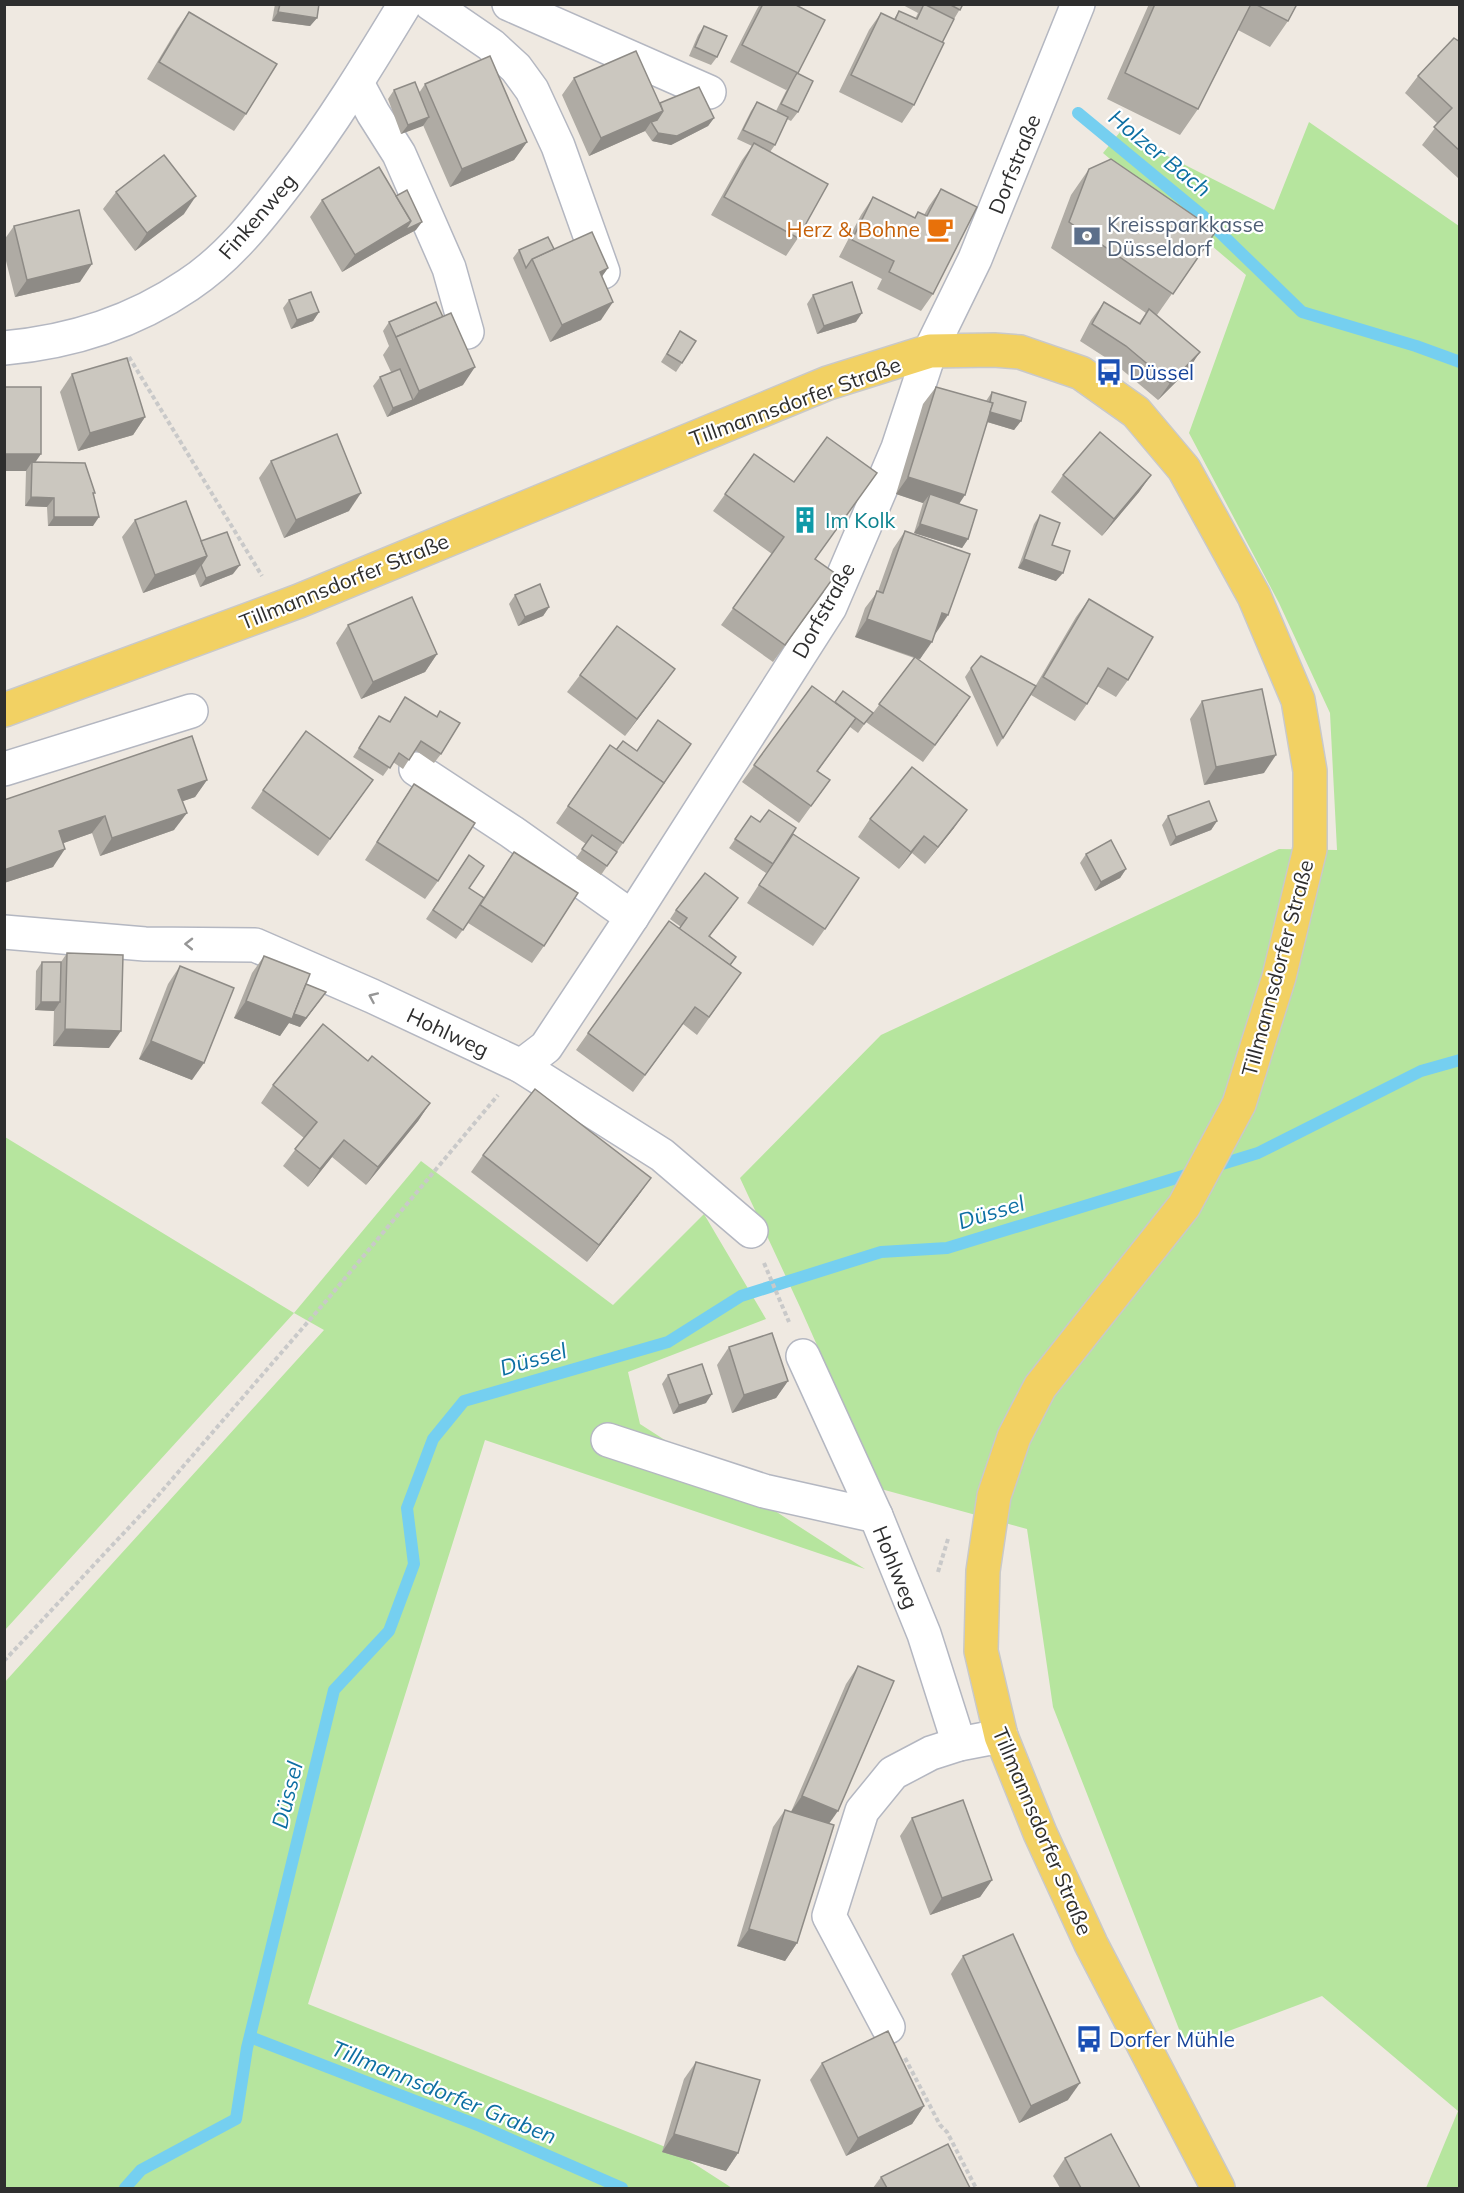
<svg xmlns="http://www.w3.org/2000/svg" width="1464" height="2193" font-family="Mulish,sans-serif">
  <rect width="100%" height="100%" fill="#efe9e1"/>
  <g fill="#b6e59e">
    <polygon points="1309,122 1459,226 1459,2188 1426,2188 1458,2111 1322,1996 1186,2047 1053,1707 1027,1529 881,1489 800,1307 740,1178 881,1035 1279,849 1337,850 1330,713 1279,603 1189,433 1246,275 1103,153 1120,132 1274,210"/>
    <polygon points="5,1137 294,1313 421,1161 613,1305 704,1214 766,1319 628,1372 640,1424 865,1569 485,1440 308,2004 673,2150 732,2188 5,2188 4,1683 324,1330 294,1313 5,1630"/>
  </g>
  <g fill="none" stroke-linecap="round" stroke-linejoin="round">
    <g stroke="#75cff0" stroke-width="12">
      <polyline points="1078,113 1204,217 1302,312 1416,346 1460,362"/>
      <polyline points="250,2037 480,2126 622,2188"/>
      <polyline points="125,2188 141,2170 236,2119 247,2048 334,1690 389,1631 414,1564 407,1508 433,1439 464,1401 668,1342 741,1296 881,1252 947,1248 1258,1153 1421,1071 1460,1060"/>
    </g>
    <defs>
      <g id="minor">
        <polyline points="431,4 491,45 516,68 532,90 558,146 603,272"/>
        <polyline points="509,4 709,92"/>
        <polyline points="357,83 373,113 399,154 449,268 467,332"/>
        <path d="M4,348C72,342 132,323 188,285C229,258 260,218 289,180C332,124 368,65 405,4"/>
        <polyline points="4,769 191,711"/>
        <polyline points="416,769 512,832 632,917"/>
        <polyline points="4,932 145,944 255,945 372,996 521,1066 662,1155 751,1231"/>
        <polyline points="521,1066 546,1047 632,917 830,607 898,448 930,351 975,259 1078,4"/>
        <polyline points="803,1356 876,1516 924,1634 959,1744"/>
        <polyline points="608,1440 764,1491 876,1516"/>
        <polyline points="888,2027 829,1916 862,1811 893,1773 931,1753 959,1744 1001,1736"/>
      </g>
      <polyline id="major" points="4,710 299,601 828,383 930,351 994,350 1020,352 1081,373 1136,412 1184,469 1254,596 1298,700 1310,771 1310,849 1279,977 1239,1104 1184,1206 1040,1387 1014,1437 994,1496 983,1571 981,1651 1001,1736 1040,1833 1091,1944 1218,2188"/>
    </defs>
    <use href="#minor" stroke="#b4b7c1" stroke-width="36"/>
    <use href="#major" stroke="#c9c9c9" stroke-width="36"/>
    <g stroke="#c9c9c9" stroke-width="4" stroke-dasharray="4.5 3" stroke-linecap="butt">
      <polyline points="129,357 262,576"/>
      <polyline points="764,1263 789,1322"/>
      <polyline points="938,1572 948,1539"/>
      <polyline points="4,1661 149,1506 326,1301 498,1095"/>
      <polyline points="905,2058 940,2125 947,2132 976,2188"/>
    </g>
    <use href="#minor" stroke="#fff" stroke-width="33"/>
    <use href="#major" stroke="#f2d163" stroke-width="33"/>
  </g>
  <g fill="#afaba4">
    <polygon points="275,4 319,4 317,18 310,26 272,21"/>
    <polygon points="760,4 794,4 797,73 798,112 791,121 787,119 775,145 770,152 798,238 786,256 711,215 742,160 752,146 737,139 751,111 757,102 776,111 787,89 786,90 730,62 757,9"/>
    <polygon points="901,4 963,4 954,19 942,43 914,105 902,123 839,92 869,30 881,13 894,19 899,11 915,19 918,13"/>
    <polygon points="1149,4 1297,4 1288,21 1270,47 1238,30 1198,109 1180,135 1107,99"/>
    <polygon points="189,12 246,114 234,131 147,79 177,29"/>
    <polygon points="704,26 717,57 711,65 689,56 698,35"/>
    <polygon points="1460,42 1460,177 1458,178 1422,145 1438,124 1405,93 1418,76"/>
    <polygon points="574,78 660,103 714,118 708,126 671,145 652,141 645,131 589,156 562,95"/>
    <polygon points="425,84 527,142 514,160 450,187 423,125 401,134 388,99 394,90 419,93"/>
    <polygon points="1089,169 1216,231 1157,315 1188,370 1158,400 1114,363 1080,341 1091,320 1104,302 1139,323 1146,313 1051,248 1071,195"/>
    <polygon points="941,189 933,294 921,311 877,289 882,279 839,257 861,215 873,197 914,218 918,212 924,215 929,206"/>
    <polygon points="116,192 184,214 135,251 103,209"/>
    <polygon points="322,200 416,230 399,239 342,272 310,217"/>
    <polygon points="14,226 80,282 15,297 4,253 4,240"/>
    <polygon points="554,249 608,268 602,276 601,320 550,342 513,258 519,250"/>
    <polygon points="813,295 856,322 817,334 807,304"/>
    <polygon points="289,300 319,312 313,321 291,329 283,308"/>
    <polygon points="389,322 463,385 387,417 373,386 380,377 391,372 383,355 389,346 383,331"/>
    <polygon points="680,331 682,363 676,372 661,362"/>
    <polygon points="72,374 145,417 133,435 78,451 60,392"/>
    <polygon points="4,387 35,462 93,495 93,526 48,526 47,507 25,506 26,471 4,471"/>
    <polygon points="936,387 986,401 992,392 1021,421 1014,430 987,422 959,504 968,539 962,548 914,533 923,503 896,494 923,404"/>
    <polygon points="754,454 815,559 824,592 773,662 721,625 772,554 713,511"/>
    <polygon points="271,461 349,511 284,538 259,478"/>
    <polygon points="1063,475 1151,475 1139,492 1102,536 1051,492"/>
    <polygon points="1040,515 1052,545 1056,581 1018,568 1034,524"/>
    <polygon points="135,520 201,541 233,574 200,587 195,574 143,593 122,537"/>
    <polygon points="905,531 936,633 920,659 917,659 958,715 923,762 866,722 858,733 850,727 818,771 830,780 799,823 742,782 812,686 834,702 873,713 914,658 855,637 865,608 878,591 893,549"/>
    <polygon points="515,595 549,607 543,616 518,626 509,604"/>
    <polygon points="1089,599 1128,680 1116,697 1097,686 1087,704 1075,721 1031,695 997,747 965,677 971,668 1036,685 1076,617"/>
    <polygon points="348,625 437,654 425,672 361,699 336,643"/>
    <polygon points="675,669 625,736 567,692 580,675"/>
    <polygon points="405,697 436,717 440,711 441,754 434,763 415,750 403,769 393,762 383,776 353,757 379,716 389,722"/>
    <polygon points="1202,701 1264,773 1204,785 1190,719"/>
    <polygon points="610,745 623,843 601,875 576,858 586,844 556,823"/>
    <polygon points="207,780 195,797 183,801 174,830 100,856 92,833 63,843 53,867 4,883 4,800"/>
    <polygon points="373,780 318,856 251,808 263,790"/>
    <polygon points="414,784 438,881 425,899 365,860"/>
    <polygon points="751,816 785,846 825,929 813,946 747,903 769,869 766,873 729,848"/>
    <polygon points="1168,816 1217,821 1211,830 1170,846 1162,825"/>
    <polygon points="870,819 954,828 925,864 912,853 899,869 858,837"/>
    <polygon points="514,852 544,946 532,963 468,923 456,939 426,919 469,855 469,888 483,898"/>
    <polygon points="1086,854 1126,869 1120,878 1095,891 1080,863"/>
    <polygon points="732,907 710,936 736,957 730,966 741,973 697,1035 683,1024 633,1092 576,1050 588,1033 681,927 670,919 676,910"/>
    <polygon points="67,953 109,1048 53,1046 54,1011 35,1010 36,971 42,962 61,962"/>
    <polygon points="264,956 306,984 326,992 300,1027 289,1023 280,1036 234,1018 252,973"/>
    <polygon points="180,966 192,1080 139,1059 168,984"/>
    <polygon points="368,1061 430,1103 418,1121 366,1185 332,1157 308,1187 283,1166 304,1138 261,1103 273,1085"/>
    <polygon points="483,1155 638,1196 587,1262 471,1172"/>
    <polygon points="729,1347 788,1381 776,1398 732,1413 717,1365"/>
    <polygon points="668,1375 706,1403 673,1414 662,1384"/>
    <polygon points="858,1666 797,1943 785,1961 737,1946 773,1827 785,1810 791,1812 846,1684"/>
    <polygon points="912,1818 992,1880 980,1897 930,1915 900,1836"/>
    <polygon points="963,1956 1068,2100 1019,2123 951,1974"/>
    <polygon points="696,2062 738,2153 726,2171 662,2152 684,2079"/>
    <polygon points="822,2063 924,2106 912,2124 846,2156 810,2080"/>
    <polygon points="1065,2158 1140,2188 1060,2188 1053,2176"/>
    <polygon points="881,2177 970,2188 873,2188"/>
  </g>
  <g fill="#8e8b86">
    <polygon points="278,12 317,18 310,26 272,21"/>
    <polygon points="663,111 653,125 651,122 645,131 589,156 601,138"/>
    <polygon points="429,117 423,126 401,134 408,125"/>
    <polygon points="714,118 708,126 671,145 652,141 658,133"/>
    <polygon points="527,142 514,160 450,187 462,169"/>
    <polygon points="196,196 184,214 135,251 147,233"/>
    <polygon points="411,221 422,222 416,230 399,239 342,272 355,255"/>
    <polygon points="92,264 80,282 15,297 27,280"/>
    <polygon points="608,268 596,285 600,272"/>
    <polygon points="613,302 601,320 550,342 562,325"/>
    <polygon points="319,312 313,321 291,329 297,320"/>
    <polygon points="862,313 856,322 817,334 824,326"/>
    <polygon points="1200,352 1188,370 1158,400 1170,383"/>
    <polygon points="475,367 463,385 387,417 393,408 413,400 419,391"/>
    <polygon points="987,411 1021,421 1014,430 981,420"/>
    <polygon points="145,417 133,435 78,451 90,433"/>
    <polygon points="4,454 41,454 32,467 32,462 26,471 4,471"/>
    <polygon points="1151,475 1139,492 1102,536 1114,519"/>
    <polygon points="908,477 965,495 953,513 930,494 923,503 896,494"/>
    <polygon points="361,493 349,511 284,538 296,520"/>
    <polygon points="31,497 54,498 47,507 25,506"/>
    <polygon points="54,517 99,517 93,526 48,526"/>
    <polygon points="920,524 968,539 962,548 914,533"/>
    <polygon points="207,556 195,574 143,593 155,575"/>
    <polygon points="1024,559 1063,573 1056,581 1018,568"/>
    <polygon points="240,565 233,574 200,587 206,578"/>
    <polygon points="549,607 543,616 518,626 525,617"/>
    <polygon points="942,613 948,615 936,633 930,631"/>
    <polygon points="867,619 932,642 920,659 855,637"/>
    <polygon points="437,654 425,672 361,699 373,682"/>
    <polygon points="675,669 662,687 625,736 637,719"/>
    <polygon points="1276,755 1264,773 1204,785 1216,767"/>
    <polygon points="207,780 195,797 166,807 178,790"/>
    <polygon points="967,810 954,828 925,864 938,847"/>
    <polygon points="187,813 174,830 100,856 112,838"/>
    <polygon points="105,816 92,833 47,849 59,831"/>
    <polygon points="1217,821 1211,830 1170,846 1176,837"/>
    <polygon points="924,836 912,853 899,869 911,852"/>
    <polygon points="65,849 53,867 4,883 4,870"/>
    <polygon points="1126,869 1120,878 1095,891 1101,882"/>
    <polygon points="326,992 300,1027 289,1023 280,1036 234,1018 246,1001"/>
    <polygon points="41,1002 60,1002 54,1011 35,1010"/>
    <polygon points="65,1029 121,1031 109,1048 53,1046"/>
    <polygon points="151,1041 204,1063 192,1080 139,1059"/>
    <polygon points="430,1103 418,1121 366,1185 378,1167"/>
    <polygon points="344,1140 332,1157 308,1187 320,1169"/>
    <polygon points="651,1178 638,1196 587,1262 599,1245"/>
    <polygon points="788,1381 776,1398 732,1413 744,1395"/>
    <polygon points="712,1394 706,1403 673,1414 679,1405"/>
    <polygon points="802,1796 838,1811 826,1828 790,1813"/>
    <polygon points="992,1880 980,1897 930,1915 942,1898"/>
    <polygon points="749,1929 797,1943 785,1961 737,1946"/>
    <polygon points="1080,2083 1068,2100 1019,2123 1031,2106"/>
    <polygon points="924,2106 912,2124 846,2156 858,2138"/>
    <polygon points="674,2134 738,2153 726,2171 662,2152"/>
  </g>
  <g fill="#cbc7bf" stroke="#8e8b86" stroke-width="1.5">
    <polygon points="280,4 319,4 317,18 278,12"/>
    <polygon points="763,4 794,4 825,20 798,73 742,45"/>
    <polygon points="924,4 954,19 942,43 895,20 899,11 917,19"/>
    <polygon points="949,4 963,4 960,10"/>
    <polygon points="1155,4 1251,4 1198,109 1125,73"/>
    <polygon points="1255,4 1297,4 1288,21"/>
    <polygon points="189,12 277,64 246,114 159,62"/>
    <polygon points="881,13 944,43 914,105 851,75"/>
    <polygon points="704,26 727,36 717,57 695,47"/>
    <polygon points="1454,38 1460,42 1460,151 1434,127 1452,108 1418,76"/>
    <polygon points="636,51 663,111 601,138 574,78"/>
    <polygon points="490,56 527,142 462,169 425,84"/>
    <polygon points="797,73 813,81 798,112 781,104 793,80"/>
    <polygon points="415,82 429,117 408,125 394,90"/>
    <polygon points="699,87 714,118 677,136 658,133 651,122 657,120 663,111 660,103"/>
    <polygon points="757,102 788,117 775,145 743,130"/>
    <polygon points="754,143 828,184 798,238 724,197"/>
    <polygon points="164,155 196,196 147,233 116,192"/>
    <polygon points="1111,159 1216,231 1173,294 1069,222 1089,169"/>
    <polygon points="379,167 411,221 355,255 322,200"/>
    <polygon points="941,189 977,207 933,294 889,272 894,261 852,240 873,197 915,218 918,212 927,216"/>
    <polygon points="407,190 422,222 405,230 411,221 396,196"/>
    <polygon points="79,210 92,264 27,280 14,226"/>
    <polygon points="592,232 608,268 600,272 613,302 562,325 532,259"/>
    <polygon points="548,237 554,249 532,259 526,268 519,250"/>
    <polygon points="852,282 862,313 824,326 813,295"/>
    <polygon points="311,292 319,312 297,320 289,300"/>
    <polygon points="436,302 443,317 396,337 389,322"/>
    <polygon points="1104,302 1140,324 1149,309 1200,352 1170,383 1126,346 1092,324"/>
    <polygon points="451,313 475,367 419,391 396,337"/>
    <polygon points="680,331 696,341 682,363 667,354"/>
    <polygon points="127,358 145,417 90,433 72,374"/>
    <polygon points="400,369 413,400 393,408 380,377"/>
    <rect x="4" y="387" width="37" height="67"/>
    <polygon points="936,387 993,403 965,495 908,477"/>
    <polygon points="992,392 1026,402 1021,421 990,412 993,403 990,402"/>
    <polygon points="1100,432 1151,475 1114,519 1063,475"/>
    <polygon points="337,434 361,493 296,520 271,461"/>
    <polygon points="827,437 877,473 815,559 836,574 785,645 733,608 784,537 725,494 754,454 794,482"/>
    <polygon points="32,462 85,463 95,493 93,493 99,517 54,517 54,498 31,497"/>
    <polygon points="930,494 977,510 968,539 920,524"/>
    <polygon points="186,501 207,556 155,575 135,520"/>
    <polygon points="1040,515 1060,523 1052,545 1070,551 1063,573 1024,559"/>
    <polygon points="905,531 970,554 948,615 942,613 932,642 867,619 877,591 883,593"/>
    <polygon points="227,532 240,565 206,578 201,565 207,556 201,541"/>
    <polygon points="540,584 549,607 525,617 515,595"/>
    <polygon points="412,597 437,654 373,682 348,625"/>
    <polygon points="1089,599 1153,637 1128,680 1108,668 1087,704 1043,677"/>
    <polygon points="617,626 675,669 637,719 580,675"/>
    <polygon points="981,656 1036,686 1003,738 971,668"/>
    <polygon points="915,657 970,697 935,745 879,704"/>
    <polygon points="812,686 856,718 817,771 830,780 811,806 754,765"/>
    <polygon points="1262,689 1276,755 1216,767 1202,701"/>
    <polygon points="843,691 873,713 864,724 835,702"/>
    <polygon points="405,697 437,717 440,711 460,723 441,754 421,741 409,760 399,753 390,768 359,748 379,716 390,722"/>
    <polygon points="658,720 691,744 664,783 616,750 623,741 637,751"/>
    <polygon points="306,731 373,780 330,839 263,790"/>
    <polygon points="192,736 207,780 178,790 187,813 112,838 105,816 59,831 65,849 4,870 4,800"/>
    <polygon points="610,745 664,783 623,843 568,806"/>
    <polygon points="912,767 967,810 938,847 924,836 911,852 870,819"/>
    <polygon points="414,784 475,823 438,881 377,842"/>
    <polygon points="1209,801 1217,821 1176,837 1168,816"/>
    <polygon points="769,810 796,828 773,864 735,839 751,816 760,822"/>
    <polygon points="793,834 859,878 825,929 759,885"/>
    <polygon points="592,835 617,852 607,866 582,849"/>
    <polygon points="1111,840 1126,869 1101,882 1086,854"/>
    <polygon points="514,852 578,893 544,946 480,905"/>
    <polygon points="469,855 484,866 469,888 484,898 463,930 433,910"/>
    <polygon points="705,873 738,898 709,936 736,957 730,965 679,929 687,918 676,910"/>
    <polygon points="669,921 741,973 709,1017 695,1007 645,1075 588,1033"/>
    <polygon points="67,953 123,955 121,1031 65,1029"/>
    <polygon points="264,956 310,974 292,1019 246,1001"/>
    <polygon points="42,962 61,962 60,1002 41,1002"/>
    <polygon points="180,966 234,988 204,1063 151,1041"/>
    <polygon points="306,984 326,992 306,1018 294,1014"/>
    <polygon points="323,1024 368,1061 372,1056 430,1103 378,1167 344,1140 320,1169 295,1149 317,1122 273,1085"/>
    <polygon points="535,1089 651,1178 599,1245 483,1155"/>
    <polygon points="772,1333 788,1381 744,1395 729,1347"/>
    <polygon points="702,1364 712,1394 679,1405 668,1375"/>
    <polygon points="858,1666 894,1681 838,1811 802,1796"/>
    <polygon points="963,1800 992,1880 942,1898 912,1818"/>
    <polygon points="785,1810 834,1825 797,1943 749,1929"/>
    <polygon points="1013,1934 1080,2083 1031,2106 963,1956"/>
    <polygon points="888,2031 924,2106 858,2138 822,2063"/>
    <polygon points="696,2062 760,2080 738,2153 674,2134"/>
    <polygon points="1111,2134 1140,2188 1081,2188 1065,2158"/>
    <polygon points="948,2144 970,2188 887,2188 881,2177"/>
  </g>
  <defs><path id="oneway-chevron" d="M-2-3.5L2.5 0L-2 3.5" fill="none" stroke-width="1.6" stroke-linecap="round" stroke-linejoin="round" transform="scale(1.5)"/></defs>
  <g stroke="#969696">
    <use href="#oneway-chevron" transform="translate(189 944) rotate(-179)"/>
    <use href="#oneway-chevron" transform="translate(373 997) rotate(-156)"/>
  </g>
  <defs>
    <symbol id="cafe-bare" viewBox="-9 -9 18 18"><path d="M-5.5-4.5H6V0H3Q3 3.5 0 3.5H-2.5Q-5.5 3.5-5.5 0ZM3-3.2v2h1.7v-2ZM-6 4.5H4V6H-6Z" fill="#e8710a" stroke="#fff" stroke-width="2.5" paint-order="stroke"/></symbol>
    <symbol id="bank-bare" viewBox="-9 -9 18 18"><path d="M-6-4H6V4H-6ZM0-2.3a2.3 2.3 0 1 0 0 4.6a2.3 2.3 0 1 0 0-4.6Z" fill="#5c6f8a" stroke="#fff" stroke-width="2.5" paint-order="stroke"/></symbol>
    <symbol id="bus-bare" viewBox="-9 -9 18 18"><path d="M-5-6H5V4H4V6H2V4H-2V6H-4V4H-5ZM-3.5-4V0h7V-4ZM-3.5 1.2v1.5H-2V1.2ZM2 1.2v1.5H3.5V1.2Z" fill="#1a4fb4" stroke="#fff" stroke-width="2.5" paint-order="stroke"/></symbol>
    <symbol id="building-bare" viewBox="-9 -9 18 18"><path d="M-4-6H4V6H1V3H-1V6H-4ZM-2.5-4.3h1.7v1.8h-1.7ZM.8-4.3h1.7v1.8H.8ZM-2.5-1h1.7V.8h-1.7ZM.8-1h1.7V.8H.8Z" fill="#0f9aa8" stroke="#fff" stroke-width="2.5" paint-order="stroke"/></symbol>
  </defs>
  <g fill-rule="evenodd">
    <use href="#cafe-bare" x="921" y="210" width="38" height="38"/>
    <use href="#bank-bare" x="1068" y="217" width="38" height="38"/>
    <use href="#bus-bare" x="1090" y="353" width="38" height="38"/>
    <use href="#building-bare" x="786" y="501" width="38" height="38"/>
    <use href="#bus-bare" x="1070" y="2020" width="38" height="38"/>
  </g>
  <g text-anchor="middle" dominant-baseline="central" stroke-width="4.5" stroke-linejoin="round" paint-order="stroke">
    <g font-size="21" fill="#2e2e2e" stroke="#fff">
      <text transform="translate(1014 164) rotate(-68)">Dorfstraße</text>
      <text transform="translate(257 216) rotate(-49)">Finkenweg</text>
      <text transform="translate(795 401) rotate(-20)">Tillmannsdorfer Straße</text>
      <text transform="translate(344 581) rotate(-22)">Tillmannsdorfer Straße</text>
      <text transform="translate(823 610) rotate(-61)">Dorfstraße</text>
      <text transform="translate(1277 968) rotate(-75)">Tillmannsdorfer Straße</text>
      <text transform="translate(448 1032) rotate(25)">Hohlweg</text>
      <text transform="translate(896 1567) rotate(68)">Hohlweg</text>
      <text transform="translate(1043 1831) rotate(67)">Tillmannsdorfer Straße</text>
    </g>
    <g font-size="21" fill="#4e5e75" stroke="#fff" text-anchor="start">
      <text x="1107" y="224">Kreissparkkasse<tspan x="1107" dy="24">Düsseldorf</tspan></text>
    </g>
    <g font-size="21" fill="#c56008" stroke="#fff" text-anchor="end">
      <text x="920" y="229">Herz &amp; Bohne</text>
    </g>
    <g font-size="21" fill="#164399" stroke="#fff" text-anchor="start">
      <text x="1129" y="372">Düssel</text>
      <text x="1109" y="2039">Dorfer Mühle</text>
    </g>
    <g font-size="21" fill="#0d838f" stroke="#fff" text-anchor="start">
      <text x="825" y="520">Im Kolk</text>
    </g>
    <g font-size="22" font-style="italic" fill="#0d6fa3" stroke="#fff">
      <text transform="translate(1160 153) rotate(39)">Holzer Bach</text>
      <text transform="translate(991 1212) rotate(-17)">Düssel</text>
      <text transform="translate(533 1359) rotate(-16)">Düssel</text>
      <text transform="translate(287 1795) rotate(-76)">Düssel</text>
      <text transform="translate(444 2092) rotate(22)">Tillmannsdorfer Graben</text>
    </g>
  </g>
  <rect width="1464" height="2193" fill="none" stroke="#2e2e2e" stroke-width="12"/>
</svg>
